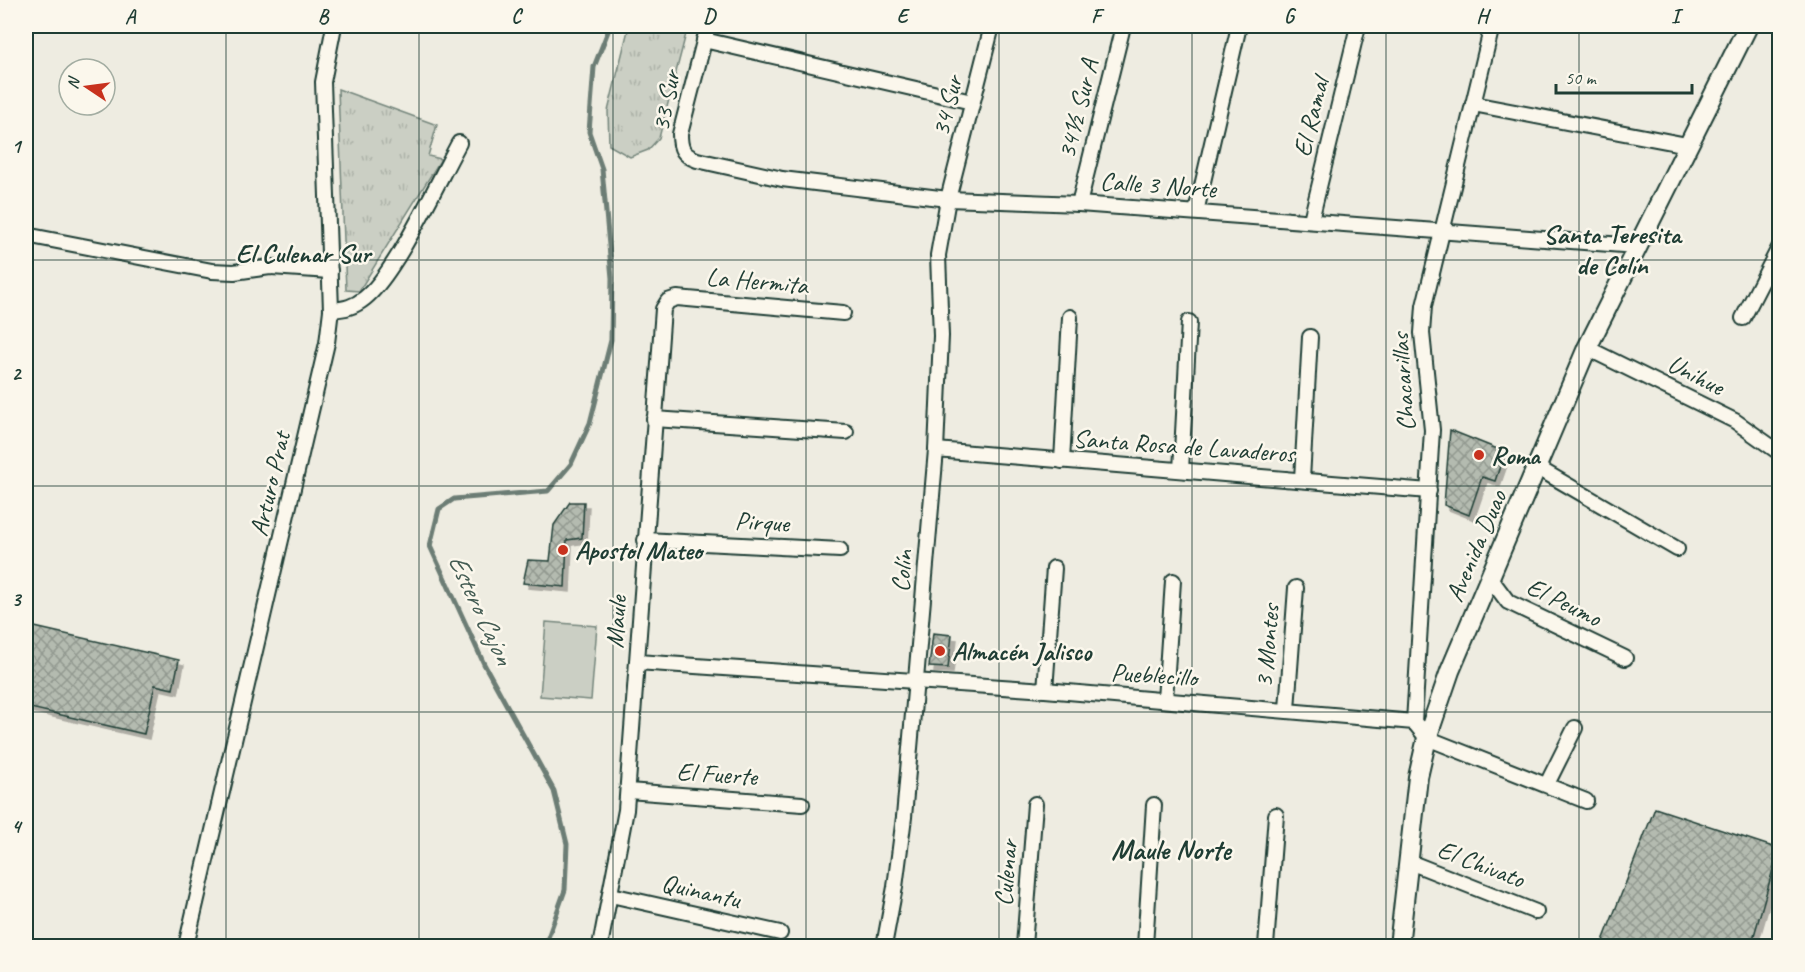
<svg xmlns="http://www.w3.org/2000/svg" width="1805" height="972" font-family="Caveat,sans-serif">
  <defs>
    <pattern id="grass-tufts" width="24" height="20" patternUnits="userSpaceOnUse" patternTransform="scale(1.5)"><rect width="24" height="20" fill="#cbcfc4"/><path d="M3 7l-1-3M5 7V3M7 7l1-3M15 17l-1-3M17 17v-4M19 17l1-3" fill="none" stroke="#aeb3a9"/></pattern>
    <pattern id="building-cross-hatch" width="8" height="8" patternUnits="userSpaceOnUse" patternTransform="scale(1.5)"><rect width="8" height="8" fill="#b4bbb0"/><path d="M0 0l8 8M0 8l8-8" fill="none" stroke="#929990"/></pattern>
    <filter id="shadow"><feDropShadow dx="5" dy="5" stdDeviation="0" flood-color="#0004"/></filter>
  </defs>
  <rect width="100%" height="100%" fill="#eeece1"/>
  <filter id="ink" filterUnits="userSpaceOnUse"><feTurbulence type="fractalNoise" baseFrequency=".0167" numOctaves="2"/><feDisplacementMap in="SourceGraphic" scale="12" xChannelSelector="R" yChannelSelector="G"/><feConvolveMatrix kernelMatrix="1 2 1 2 8 2 1 2 1" color-interpolation-filters="sRGB"/></filter>
  <g filter="url(#ink)">
    <g fill="url(#grass-tufts)" stroke="#75867c" stroke-width="1.5">
      <polygon points="629,26 688,26 659,138 648,150 630,157 609,145 608,111"/>
      <polygon points="338,89 437,125 428,156 441,159 359,291 346,290"/>
    </g>
    <polygon fill="#cbcfc4" stroke="#75867c" stroke-width="1.5" points="546,622 597,626 591,700 540,696"/>
    <g fill="none" stroke-linecap="round" stroke-linejoin="round">
      <polyline stroke="#6c7d74" stroke-width="5" points="545,946 565,890 567,844 554,791 484,664 430,546 439,509 454,499 548,491 571,464 590,423 611,340 612,278 602,169 589,132 594,67 610,26"/>
    </g>
    <g fill="url(#building-cross-hatch)" stroke="#1f3d34" stroke-width="1.5" filter="url(#shadow)">
      <polygon points="1450,430 1505,452 1495,481 1482,477 1469,515 1444,505"/>
      <polygon points="570,502 584,502 582,538 567,540 565,587 523,583 528,560 550,561 554,525"/>
      <polygon points="26,625 179,660 173,689 155,685 144,734 26,707"/>
      <polygon points="933,633 952,635 948,668 929,667"/>
      <polygon points="1655,808 1779,849 1751,946 1601,946"/>
    </g>
    <g fill="none" stroke-linecap="round" stroke-linejoin="round">
      <defs>
        <g id="minor">
          <path d="M708,26L680,134C680,149 683,155 697,160L782,179L948,199L1079,204L1636,246"/>
          <polyline points="1492,26 1424,306 1422,333 1432,430 1414,722 1427,738 1586,801"/>
          <polyline points="704,40 972,102"/>
          <polyline points="1473,104 1687,145"/>
          <polyline points="1079,204 1123,26"/>
          <polyline points="1196,212 1239,26"/>
          <polyline points="1311,220 1358,26"/>
          <polyline points="26,235 212,271 234,272 270,267 330,271"/>
          <path d="M331,310C345,309 354,307 365,298C396,273 438,181 459,143"/>
          <polyline points="1743,318 1780,246"/>
          <polyline points="1587,348 1735,421 1780,453"/>
          <polyline points="654,419 846,432"/>
          <polyline points="936,450 1429,491"/>
          <polyline points="1062,461 1070,317"/>
          <polyline points="1538,468 1677,549"/>
          <polyline points="1181,470 1189,322"/>
          <polyline points="1302,479 1310,337"/>
          <polyline points="645,540 840,550"/>
          <polyline points="1490,578 1508,602 1625,658"/>
          <polyline points="637,662 1045,690 1414,722"/>
          <polyline points="1045,690 1054,568"/>
          <polyline points="1165,700 1173,581"/>
          <polyline points="1287,709 1296,588"/>
          <polyline points="1547,784 1575,728"/>
          <polyline points="628,791 802,804"/>
          <polyline points="1407,861 1536,912"/>
          <polyline points="611,895 780,933"/>
          <polyline points="186,946 327,343 331,310 323,82 334,26"/>
          <polyline points="600,946 626,810 663,309 668,301 677,298 843,313"/>
          <polyline points="884,946 895,887 904,817 936,450 941,336 938,255 948,199 992,26"/>
          <polyline points="1024,946 1035,804"/>
          <polyline points="1145,946 1154,805"/>
          <polyline points="1266,946 1276,815"/>
        </g>
        <polyline id="tertiary" points="1399,946 1418,777 1427,738 1450,671 1587,348 1748,26"/>
      </defs>
      <use href="#minor" stroke="#1f3d34" stroke-width="18"/>
      <use href="#tertiary" stroke="#1f3d34" stroke-width="22"/>
      <use href="#minor" stroke="#fbf7ec" stroke-width="14"/>
      <use href="#tertiary" stroke="#fbf7ec" stroke-width="18"/>
    </g>
  </g>
  <path fill="none" stroke="#1f3d34" stroke-width="1.5" stroke-opacity="0.55" d="M226,26V946M419,26V946M613,26V946M806,26V946M999,26V946M1192,26V946M1386,26V946M1579,26V946M26,260H1780M26,486H1780M26,712H1780"/>
  <g fill="#c8321e" stroke="#fbf7ec" stroke-width="2">
    <circle cx="1479" cy="455" r="6"/>
    <circle cx="563" cy="550" r="6"/>
    <circle cx="940" cy="651" r="6"/>
  </g>
  <g text-anchor="middle" dominant-baseline="central" stroke-width="5" stroke-linejoin="round" paint-order="stroke">
    <g font-size="26" fill="#1f3d34" stroke="#fbf7ec">
      <text transform="translate(666 101) rotate(-79)">33 Sur</text>
      <text transform="translate(947 106) rotate(-76)">34 Sur</text>
      <text transform="translate(1078 109) rotate(-76)">34½ Sur A</text>
      <text transform="translate(1311 117) rotate(-76)">El Ramal</text>
      <text transform="translate(1158 185) rotate(4)">Calle 3 Norte</text>
      <text transform="translate(757 281) rotate(5)">La Hermita</text>
      <text transform="translate(1696 375) rotate(27)">Unihue</text>
      <text transform="translate(1403 382) rotate(-94)">Chacarillas</text>
      <text transform="translate(1184 446) rotate(4)">Santa Rosa de Lavaderos</text>
      <text transform="translate(270 484) rotate(-77)">Arturo Prat</text>
      <text transform="translate(762 522) rotate(3)">Pirque</text>
      <text transform="translate(1476 546) rotate(-67)">Avenida Duao</text>
      <text transform="translate(902 571) rotate(-85)">Colín</text>
      <text transform="translate(1564 602) rotate(26)">El Peumo</text>
      <text transform="translate(616 622) rotate(-86)">Maule</text>
      <text transform="translate(1267 646) rotate(-85)">3 Montes</text>
      <text transform="translate(1154 675) rotate(4)">Pueblecillo</text>
      <text transform="translate(717 774) rotate(4)">El Fuerte</text>
      <text transform="translate(1481 864) rotate(21)">El Chivato</text>
      <text transform="translate(1006 873) rotate(-85)">Culenar</text>
      <text transform="translate(701 891) rotate(13)">Quinantu</text>
    </g>
    <g font-size="26" font-weight="bold" fill="#1f3d34" stroke="#fbf7ec" text-anchor="start">
      <text x="1491" y="455">Roma</text>
      <text x="575" y="550">Apostol Mateo</text>
      <text x="952" y="651">Almacén Jalisco</text>
    </g>
    <g font-size="27" font-weight="bold" fill="#1f3d34" stroke="#fbf7ec">
      <text x="1612" y="234">Santa Teresita<tspan x="1612" dy="31">de Colín</tspan></text>
      <text x="303" y="253">El Culenar Sur</text>
    </g>
    <g font-size="27" font-style="italic" fill="#455d54" stroke="#fbf7ec">
      <text transform="translate(481 609) rotate(65)">Estero Cajon</text>
    </g>
    <g font-size="28" font-weight="bold" fill="#1f3d34" stroke="#fbf7ec">
      <text x="1171" y="849">Maule Norte</text>
    </g>
  </g>
  <rect width="1805" height="972" fill="none" stroke="#fbf7ec" stroke-width="66"/>
  <g transform="translate(87 87) rotate(283)"><circle r="28" fill="#fbf7ec" stroke="#a3ada2" stroke-width="1.5"/>
  <path d="M0-4.5L10 22L0 15L-10 22Z" fill="#c8321e"/>
  <text y="-9" font-size="16" font-weight="bold" text-anchor="middle" fill="#1f3d34">N</text>
  </g>
  <path d="M1556 84v9h136v-9" fill="none" stroke="#1f3d34" stroke-width="3"/>
  <text x="1565" y="84" font-size="18" fill="#1f3d34" stroke="#fbf7ec" stroke-width="4.5" paint-order="stroke">50 m</text>
  <rect x="33" y="33" width="1739" height="906" fill="none" stroke="#1f3d34" stroke-width="2"/>
  <g font-size="20" text-anchor="middle" font-weight="bold" fill="#1f3d34">
    <text x="130" y="23">A</text>
    <text x="323" y="23">B</text>
    <text x="516" y="23">C</text>
    <text x="709" y="23">D</text>
    <text x="902" y="23">E</text>
    <text x="1096" y="23">F</text>
    <text x="1289" y="23">G</text>
    <text x="1482" y="23">H</text>
    <text x="1675" y="23">I</text>
    <text x="16" y="153">1</text>
    <text x="16" y="380">2</text>
    <text x="16" y="606">3</text>
    <text x="16" y="833">4</text>
  </g>
</svg>
